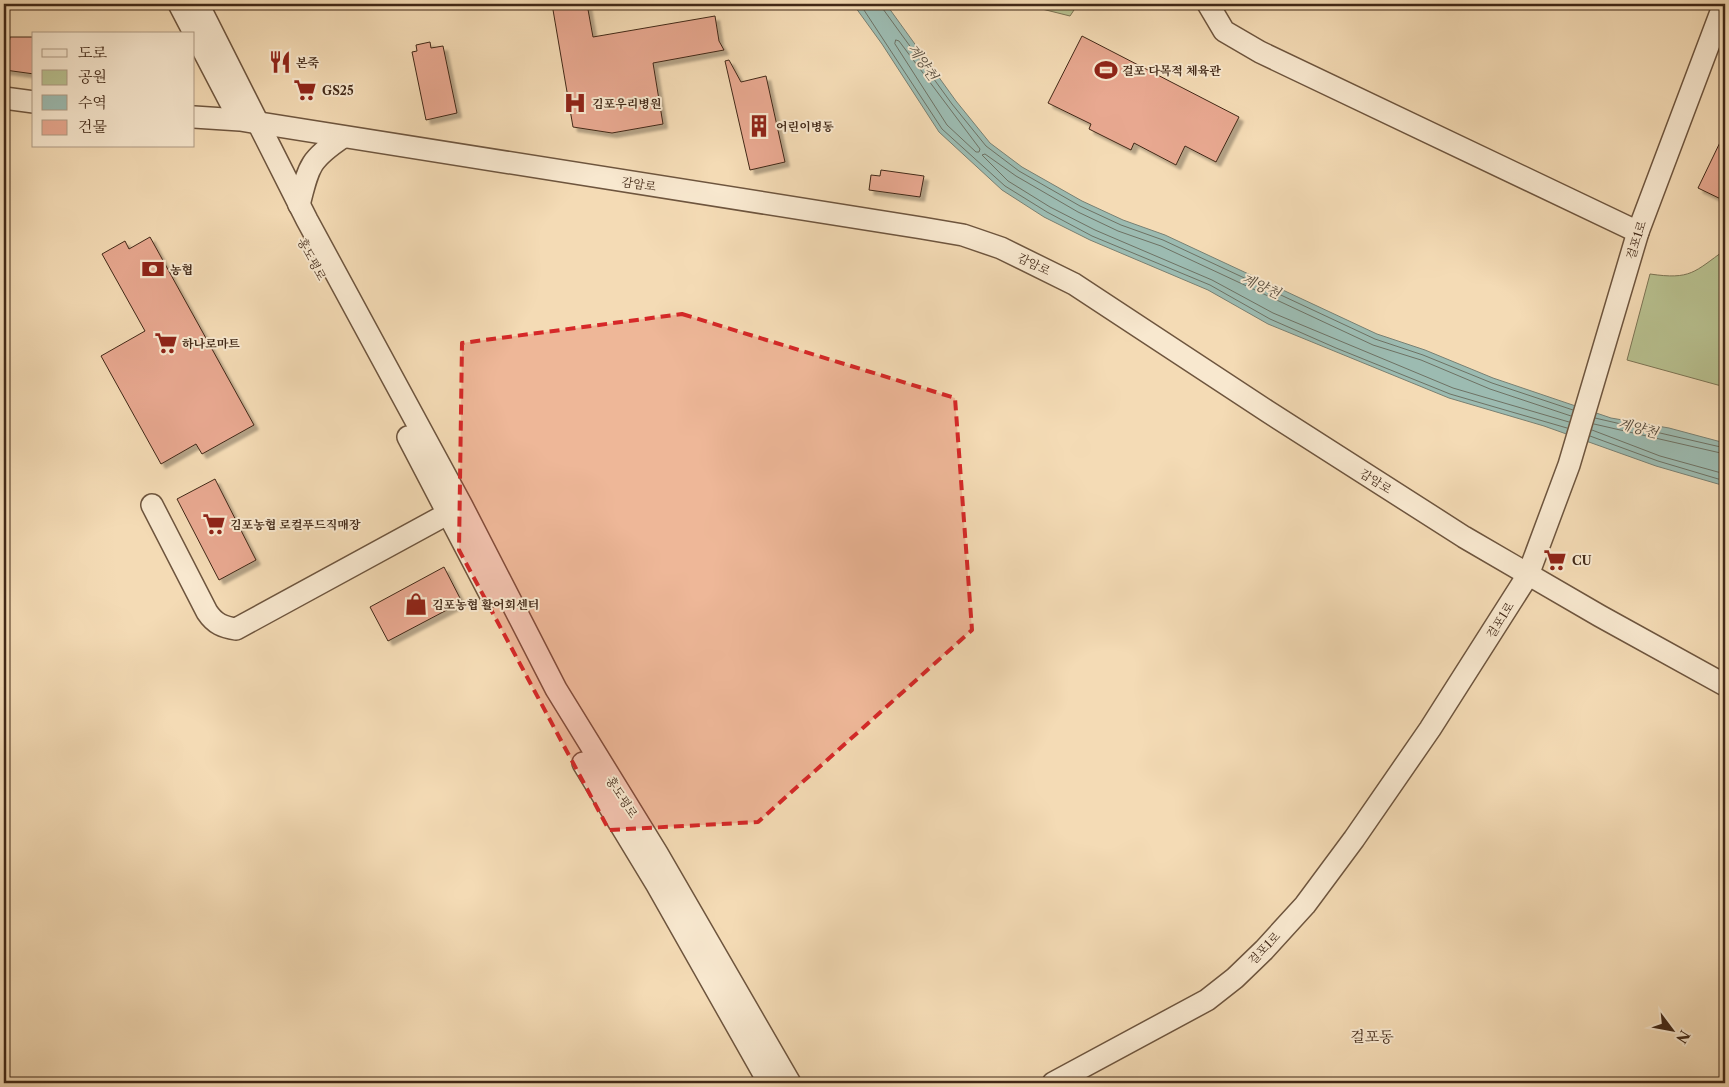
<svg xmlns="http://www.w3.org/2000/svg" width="1729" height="1087" font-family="'Libre Caslon Text','Noto Serif KR',serif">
  <defs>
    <filter id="shadow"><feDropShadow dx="4.5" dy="4.5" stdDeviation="1" flood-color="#0004"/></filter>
  </defs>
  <rect width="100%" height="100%" fill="#f4dbb5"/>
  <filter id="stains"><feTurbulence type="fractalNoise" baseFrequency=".004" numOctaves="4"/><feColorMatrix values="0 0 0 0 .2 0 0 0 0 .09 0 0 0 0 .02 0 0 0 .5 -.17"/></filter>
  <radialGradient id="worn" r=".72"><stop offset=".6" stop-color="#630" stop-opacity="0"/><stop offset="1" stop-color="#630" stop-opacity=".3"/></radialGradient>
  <g fill="#b8c190" stroke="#7c7454">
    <polygon points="1035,4 1078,4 1070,16 1042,9"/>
    <path d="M1725,250V387L1627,360L1650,274C1691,280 1694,272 1725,250Z"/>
  </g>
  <polygon fill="#9cbbb1" stroke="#788073" points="853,4 886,4 956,101 990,143 1022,167 1082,201 1123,220 1165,235 1377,334 1425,350 1493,378 1611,418 1669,428 1725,443 1725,486 1656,466 1544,426 1449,398 1268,324 1208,290 1090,240 1044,217 1002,190 939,132 882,44"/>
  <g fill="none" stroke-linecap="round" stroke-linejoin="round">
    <g stroke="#6e7264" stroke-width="1">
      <polyline points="860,4 942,129 1005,186 1047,212 1092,236 1210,285 1270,319 1336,348 1450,394 1567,428"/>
      <polyline points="882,4 883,9 952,104 986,146 1019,171 1080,206 1121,225 1163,240 1375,339 1423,355 1492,383 1573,410"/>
      <polygon points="896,40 899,41 980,149 979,152 976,152 947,125 895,44"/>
      <polyline points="1595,418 1725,448"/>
      <polyline points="1569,422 1453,388 1273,313 1212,280 1095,230 1050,207 1008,181 982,155 985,154 1016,176 1078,212 1118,231 1161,246 1373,345 1421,360 1490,389 1571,416"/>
      <polyline points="1594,424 1725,454"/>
      <polyline points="1592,430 1660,456 1725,474"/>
      <polyline points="1590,436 1658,461 1725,481"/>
    </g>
  </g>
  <g fill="#e8a890" stroke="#412817" filter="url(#shadow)">
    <polygon points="552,4 587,4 593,37 715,16 719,41 724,50 653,63 663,124 612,133 573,127"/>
    <polygon points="1082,36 1239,117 1216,162 1185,146 1176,165 1134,143 1131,150 1089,129 1091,124 1048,103"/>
    <polygon points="10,37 34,37 34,74 5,70"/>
    <polygon points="430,42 431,48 443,46 457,113 426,120 412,52 417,51 416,45"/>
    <polygon points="729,60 741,82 766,76 785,162 750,170 725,61"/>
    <polygon points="1725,132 1725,201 1698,188"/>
    <polygon points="881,170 924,176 920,197 869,190 871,175 880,176"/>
    <polygon points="150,237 254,425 202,454 196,444 161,464 101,356 145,331 102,254 125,241 129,249"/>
    <polygon points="215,479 256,560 219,580 177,499"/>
    <polygon points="444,567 462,602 388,641 370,607"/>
  </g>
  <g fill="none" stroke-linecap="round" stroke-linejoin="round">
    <defs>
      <g id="minor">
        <polyline points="179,4 239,119"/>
        <polyline points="198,4 307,220 462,506 556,689 657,853 790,1083"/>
        <polyline points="1208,4 1224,31 1260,52 1638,232"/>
        <polyline points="4,98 34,102"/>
        <polyline points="194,117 240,120 922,228 963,235 1001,248 1074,284 1267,411 1464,537 1600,616 1725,685"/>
        <path d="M299,205C309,166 309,160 343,137"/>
        <polyline points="408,437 491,596"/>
        <path d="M152,505L207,612C215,624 223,627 236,629L460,507"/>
        <polyline points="583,763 657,885 769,1083"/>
        <polyline points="1053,1083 1207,1000 1235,978 1264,950 1305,905 1354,839 1430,729 1528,575 1569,465 1638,232 1724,4"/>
      </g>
    </defs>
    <use href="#minor" stroke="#6e553e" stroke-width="24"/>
    <use href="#minor" stroke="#f8e8cf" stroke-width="21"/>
  </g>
  <path fill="#d62828" fill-opacity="0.2" stroke="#d62828" stroke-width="4" stroke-dasharray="10 6" stroke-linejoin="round" d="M682,314L955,398L972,630L758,822L609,830L459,550L462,343Z"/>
  <defs>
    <symbol id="restaurant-bare" viewBox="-9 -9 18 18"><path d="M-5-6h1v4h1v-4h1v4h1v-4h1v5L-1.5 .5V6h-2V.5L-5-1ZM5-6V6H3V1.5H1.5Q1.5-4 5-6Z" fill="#8f2418" stroke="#f8e8cf" stroke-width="2.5" paint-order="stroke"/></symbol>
    <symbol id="stadium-bare" viewBox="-9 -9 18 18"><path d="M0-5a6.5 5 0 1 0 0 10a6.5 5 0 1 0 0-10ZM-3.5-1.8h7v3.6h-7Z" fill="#8f2418" stroke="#f8e8cf" stroke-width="2.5" paint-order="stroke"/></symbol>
    <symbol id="supermarket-bare" viewBox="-9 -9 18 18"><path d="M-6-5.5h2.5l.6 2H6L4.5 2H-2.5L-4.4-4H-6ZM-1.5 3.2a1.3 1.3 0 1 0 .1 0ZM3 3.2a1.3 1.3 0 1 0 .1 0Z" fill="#8f2418" stroke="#f8e8cf" stroke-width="2.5" paint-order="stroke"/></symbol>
    <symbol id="hospital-bare" viewBox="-9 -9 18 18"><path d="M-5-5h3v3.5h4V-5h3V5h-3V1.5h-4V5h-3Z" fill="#8f2418" stroke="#f8e8cf" stroke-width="2.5" paint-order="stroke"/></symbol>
    <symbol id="building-bare" viewBox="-9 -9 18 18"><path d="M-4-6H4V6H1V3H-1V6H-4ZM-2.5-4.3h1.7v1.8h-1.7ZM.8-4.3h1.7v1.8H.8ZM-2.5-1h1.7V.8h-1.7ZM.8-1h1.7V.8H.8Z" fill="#8f2418" stroke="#f8e8cf" stroke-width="2.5" paint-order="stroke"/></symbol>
    <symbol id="bank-bare" viewBox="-9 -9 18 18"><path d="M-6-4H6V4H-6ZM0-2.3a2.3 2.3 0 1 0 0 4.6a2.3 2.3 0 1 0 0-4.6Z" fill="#8f2418" stroke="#f8e8cf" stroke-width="2.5" paint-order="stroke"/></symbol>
    <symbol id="shop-bare" viewBox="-9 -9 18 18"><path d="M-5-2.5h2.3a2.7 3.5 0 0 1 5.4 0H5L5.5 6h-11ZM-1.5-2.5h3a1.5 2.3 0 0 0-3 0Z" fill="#8f2418" stroke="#f8e8cf" stroke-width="2.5" paint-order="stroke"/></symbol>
  </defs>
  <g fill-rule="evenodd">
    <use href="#restaurant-bare" x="264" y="46" width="32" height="32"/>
    <use href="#stadium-bare" x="1090" y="54" width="32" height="32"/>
    <use href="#supermarket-bare" x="289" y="74" width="32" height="32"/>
    <use href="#hospital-bare" x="559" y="87" width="32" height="32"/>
    <use href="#building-bare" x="743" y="110" width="32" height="32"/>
    <use href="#bank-bare" x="137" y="253" width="32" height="32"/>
    <use href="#supermarket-bare" x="150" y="327" width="32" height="32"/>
    <use href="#supermarket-bare" x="198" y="508" width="32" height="32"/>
    <use href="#supermarket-bare" x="1539" y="544" width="32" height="32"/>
    <use href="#shop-bare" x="400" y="588" width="32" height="32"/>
  </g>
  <g text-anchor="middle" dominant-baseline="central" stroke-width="4" stroke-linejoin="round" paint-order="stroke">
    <g font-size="12" font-weight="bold" fill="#412817" stroke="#f8e8cf" text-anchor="start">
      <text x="296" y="62">본죽</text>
      <text x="1122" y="70">걸포 다목적 체육관</text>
      <text x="322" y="90">GS25</text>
      <text x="592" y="103">김포우리병원</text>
      <text x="776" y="126">어린이병동</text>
      <text x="170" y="269">농협</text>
      <text x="182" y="343">하나로마트</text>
      <text x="230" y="524">김포농협 로컬푸드직매장</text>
      <text x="1572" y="560">CU</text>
      <text x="432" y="604">김포농협 활어회센터</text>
    </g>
    <g font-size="12" fill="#412817" stroke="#f8e8cf">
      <text transform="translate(639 184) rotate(9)">감암로</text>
      <text transform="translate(1636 240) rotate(-72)">걸포1로</text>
      <text transform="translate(312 259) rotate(62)">홍도평로</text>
      <text transform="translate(1034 264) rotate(26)">감암로</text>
      <text transform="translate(1376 481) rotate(32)">감암로</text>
      <text transform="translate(1500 620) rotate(-58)">걸포1로</text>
      <text transform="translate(622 797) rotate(57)">홍도평로</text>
      <text transform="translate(1264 948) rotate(-46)">걸포1로</text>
    </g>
    <g font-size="14" font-style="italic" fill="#584d3e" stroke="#f8e8cf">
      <text transform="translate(923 62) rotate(55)">계양천</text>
      <text transform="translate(1261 286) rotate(24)">계양천</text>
      <text transform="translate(1638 428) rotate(15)">계양천</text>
    </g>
    <g font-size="15" fill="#412817" stroke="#f8e8cf">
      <text x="1372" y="1036">걸포동</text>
    </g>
  </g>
  <rect width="1729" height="1087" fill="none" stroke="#f4dbb5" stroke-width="20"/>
  <rect x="5" y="5" width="1719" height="1077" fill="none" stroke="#412817" stroke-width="2.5"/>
  <rect x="10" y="10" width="1709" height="1067" fill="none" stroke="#412817"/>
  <rect x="32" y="32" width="162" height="115" fill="#f8e8cf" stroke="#af9b85"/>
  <rect x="42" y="49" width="25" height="8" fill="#f8e8cf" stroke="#af9b85"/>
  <text x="78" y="58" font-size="15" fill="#412817">도로</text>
  <rect x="42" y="70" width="25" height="15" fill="#b8c190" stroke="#af9b85"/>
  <text x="78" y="82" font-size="15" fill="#412817">공원</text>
  <rect x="42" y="95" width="25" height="15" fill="#9cbbb1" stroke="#af9b85"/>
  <text x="78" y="108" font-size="15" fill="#412817">수역</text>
  <rect x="42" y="120" width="25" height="15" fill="#e8a890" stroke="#af9b85"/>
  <text x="78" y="132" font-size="15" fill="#412817">건물</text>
  <g transform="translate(1672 1030) rotate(122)" stroke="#f8e8cf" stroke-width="4" paint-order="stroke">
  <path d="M0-4L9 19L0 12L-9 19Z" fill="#412817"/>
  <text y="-8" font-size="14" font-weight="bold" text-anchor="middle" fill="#412817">N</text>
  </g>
  <rect width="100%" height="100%" filter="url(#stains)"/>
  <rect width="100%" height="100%" fill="url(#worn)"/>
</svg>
